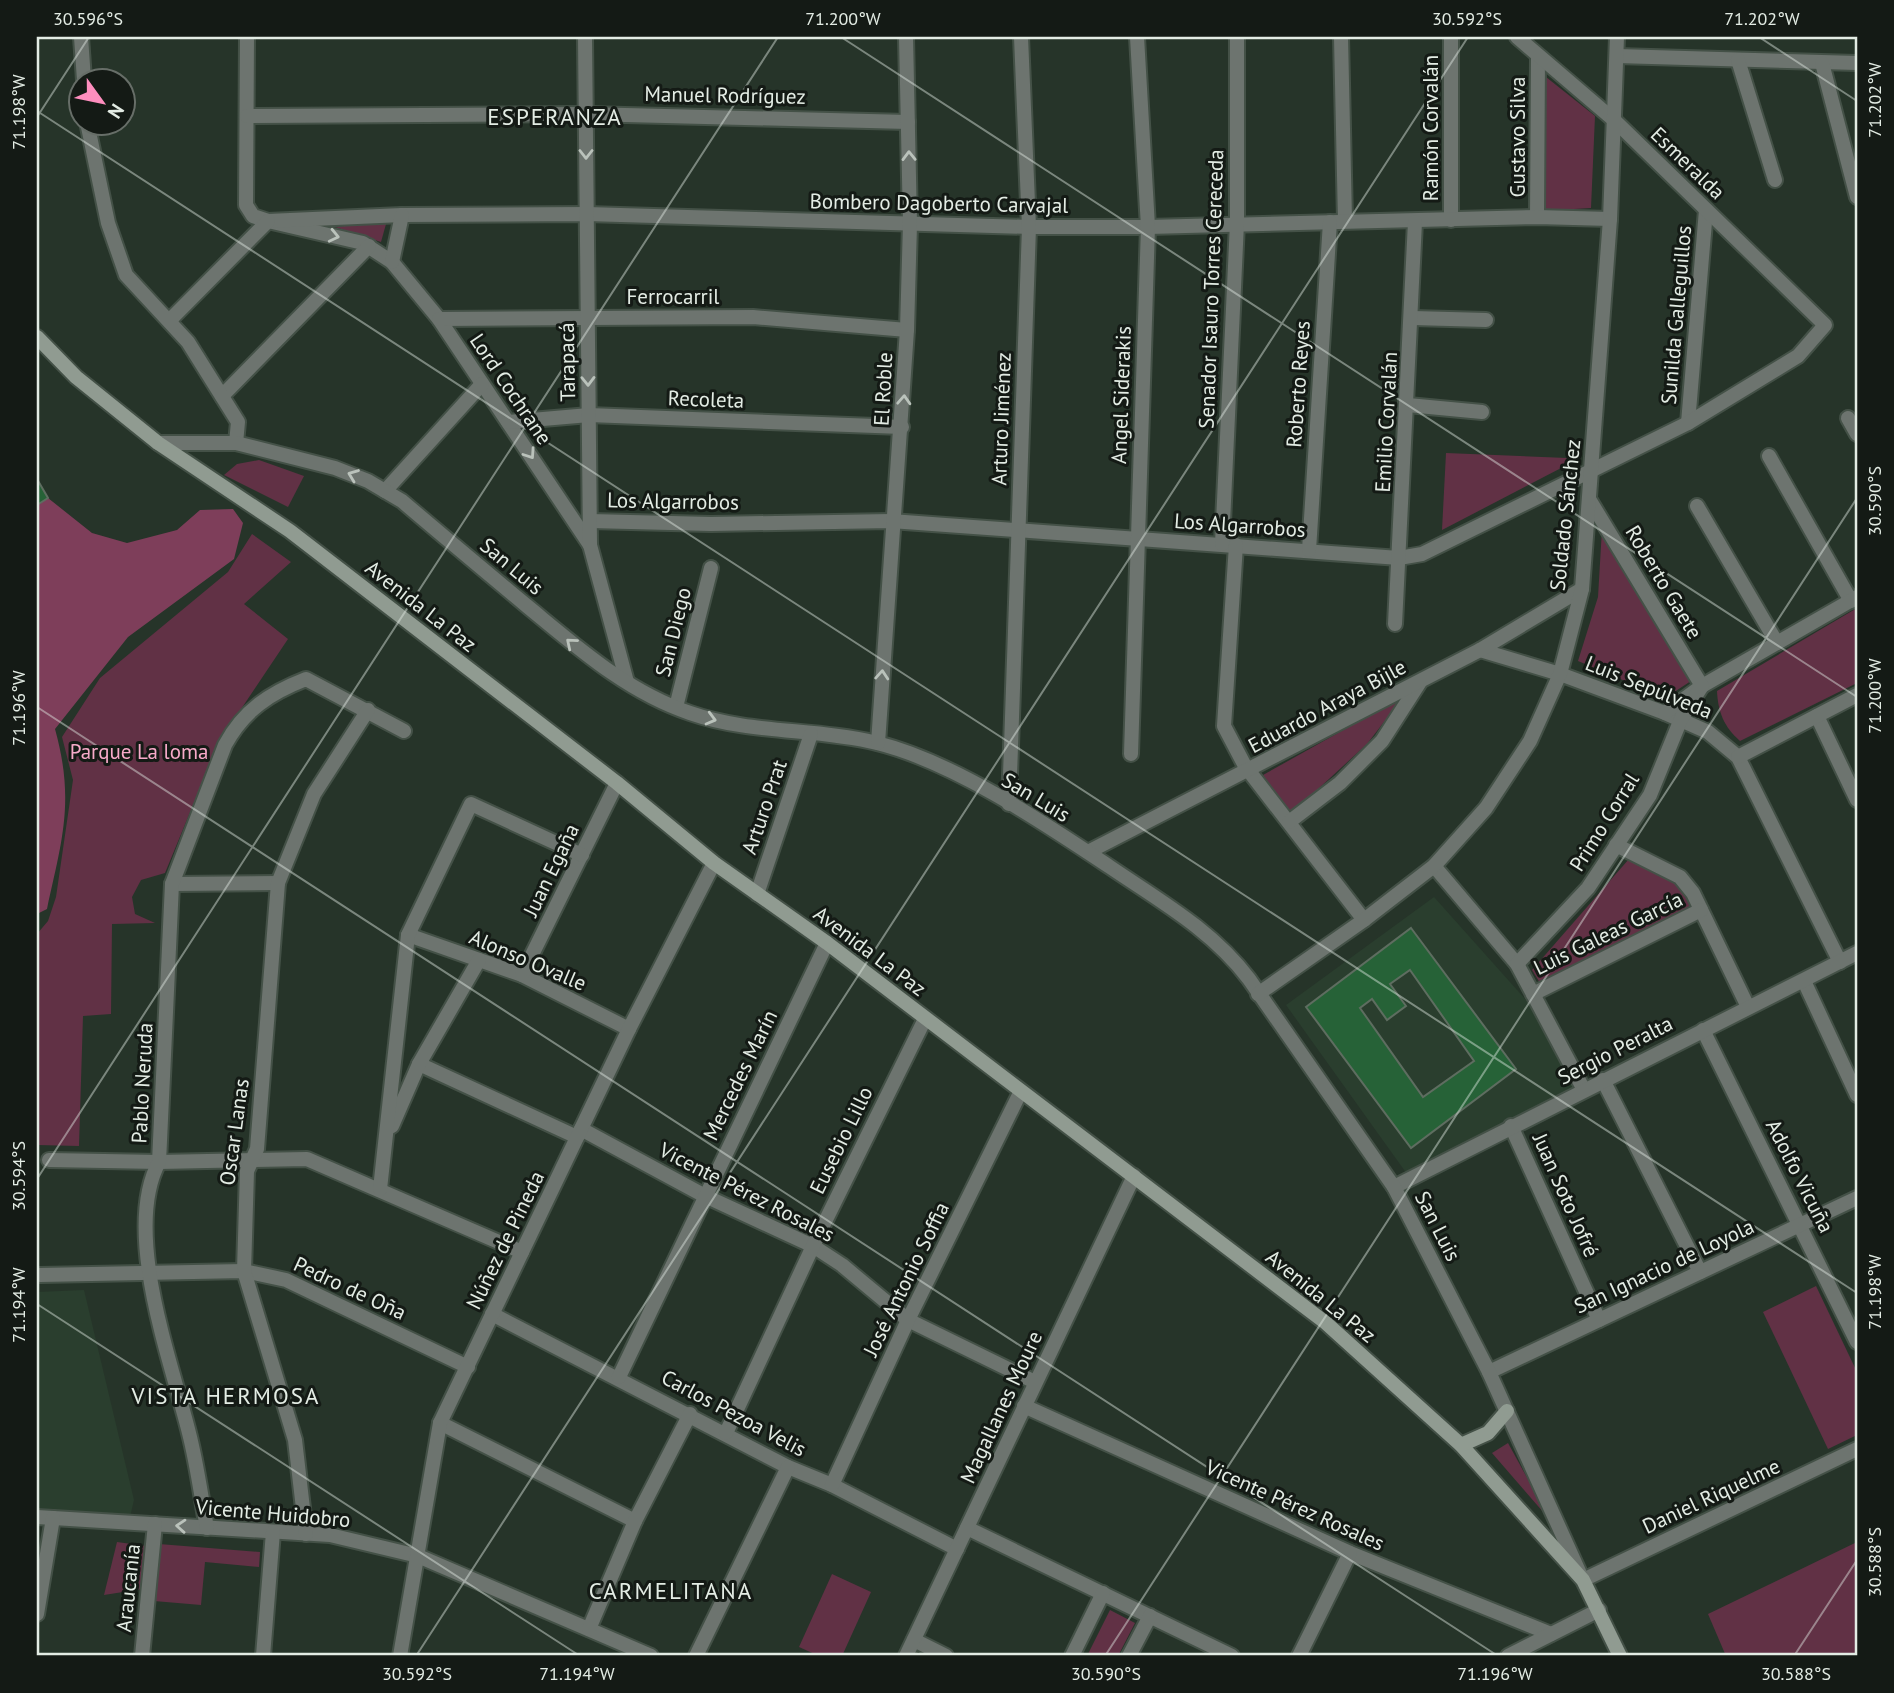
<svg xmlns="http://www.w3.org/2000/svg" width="1894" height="1693" font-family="'PT Sans',sans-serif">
  <rect width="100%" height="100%" fill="#263429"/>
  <g fill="#2a3e2e">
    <polygon points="1434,897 1535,1010 1577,1088 1407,1174 1286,1005"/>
    <polygon points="84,1290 134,1500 130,1517 37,1510 37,1292"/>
  </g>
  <g fill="#613145">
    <polygon points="1546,77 1595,116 1591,208 1541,211"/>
    <polygon points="372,223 386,224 381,242 335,227"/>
    <polygon points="1446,453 1567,458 1565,466 1442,530"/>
    <polygon points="259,460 304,476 288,507 224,475 237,464"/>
    <polygon points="1602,529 1691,681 1665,698 1578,661 1598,597"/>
    <polygon points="252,534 291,562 244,604 288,639 219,742 165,873 141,880 132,897 135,914 155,923 112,924 111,1014 83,1016 79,1146 37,1145 37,934 48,921 56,897 73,780 62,737 100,678 228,572"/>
    <path d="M1857,608V683L1740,741C1724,727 1718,712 1717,691Z"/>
    <polygon points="1404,696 1367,744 1291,814 1263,775"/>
    <polygon points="1629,859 1681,887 1691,909 1540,983 1532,970"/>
    <polygon points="1816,1286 1857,1372 1857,1435 1828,1449 1763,1312"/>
    <polygon points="1508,1443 1551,1521 1492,1453"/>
    <polygon points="117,1542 146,1546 142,1589 104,1595"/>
    <polygon points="1857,1542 1857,1656 1726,1656 1708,1614"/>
    <polygon points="159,1544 260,1552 259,1567 205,1562 201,1605 154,1601"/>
    <polygon points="832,1574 871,1592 842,1656 819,1656 799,1647"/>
    <polygon points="1110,1610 1135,1623 1118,1656 1087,1656"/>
  </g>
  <path fill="#7e3e5a" d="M48,498L92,533L127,543L177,530L200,510L233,509L243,523L234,559L128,637L55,729C75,801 62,840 47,909L37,914V505Z"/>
  <g fill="#266237" stroke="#5e6d60" stroke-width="2" fill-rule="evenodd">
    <polygon points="37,479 48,498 37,505"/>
    <path d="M1411,928L1516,1069L1411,1148L1306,1007ZM1410,970L1474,1061L1423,1097L1360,1008L1372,999L1387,1020L1406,1006L1390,984Z"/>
  </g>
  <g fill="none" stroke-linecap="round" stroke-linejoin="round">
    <defs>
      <g id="minor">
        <polyline points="247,37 246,205 253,216 268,221 363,243 392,262 439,319 590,545"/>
        <polyline points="1341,37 1345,221"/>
        <polyline points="1617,56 1857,63"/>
        <polyline points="1738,60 1775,180"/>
        <polyline points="1822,63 1857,197"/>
        <polyline points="247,116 586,114 908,122"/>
        <polyline points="1537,217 1538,56"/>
        <polyline points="1451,220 1451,37"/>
        <polyline points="268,221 402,215 587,214 1029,227 1148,227 1537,217 1610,219"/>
        <polyline points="392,262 402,215"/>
        <polyline points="1413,318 1486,320"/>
        <polyline points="439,319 753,317 907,330"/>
        <polyline points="170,320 268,221"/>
        <polyline points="222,396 369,246"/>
        <polyline points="1408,405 1482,412"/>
        <polyline points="1848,418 1857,434"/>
        <polyline points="508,422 589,415 902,427"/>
        <polyline points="1688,423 1706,210"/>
        <polyline points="1769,456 1851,601"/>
        <polyline points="385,491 482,384"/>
        <polyline points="1697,506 1777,643"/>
        <polyline points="590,521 711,524 891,521 1399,558 1422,554 1688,423 1798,356 1825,325 1614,120"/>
        <polyline points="1222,544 1237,223 1237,37"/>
        <polyline points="1236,545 1224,726 1245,766 1364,920"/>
        <polyline points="1309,550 1330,222"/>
        <polyline points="1395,624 1415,222"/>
        <polyline points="1480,650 1560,674 1665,713 1708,732 1738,757 1840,962"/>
        <polyline points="676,707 711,568"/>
        <polyline points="1665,713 1702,686 1857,597"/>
        <polyline points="1817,716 1857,800"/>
        <polyline points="1131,754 1148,227 1137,37"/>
        <polyline points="1738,757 1857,695"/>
        <polyline points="1009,804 1029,227 1021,37"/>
        <polyline points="1289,822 1340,783 1382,741 1420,682"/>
        <polyline points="1616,845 1680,877 1693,893 1748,1007"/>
        <polyline points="1088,852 1480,650 1582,589"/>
        <polyline points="1434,866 1517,964 1584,1090"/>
        <polyline points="172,884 278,883"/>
        <polyline points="408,935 522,975 629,1029"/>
        <polyline points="1517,964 1588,888 1650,795 1681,719 1702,686 1589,499"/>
        <polyline points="522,975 617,783"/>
        <polyline points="1804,981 1857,1095"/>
        <polyline points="1533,994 1701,910"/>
        <polyline points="1703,1030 1857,1342"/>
        <polyline points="419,1064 577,1137"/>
        <polyline points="1603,1080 1700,1272"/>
        <polyline points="392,1126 419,1064 479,960"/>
        <polyline points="1511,1126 1599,1320"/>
        <polyline points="581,1129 705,1196 813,1246 842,1265 908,1320 1035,1382"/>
        <polyline points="49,1160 159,1162 307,1159 522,1252"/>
        <polyline points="1394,1187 1857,953"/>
        <polyline points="380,1189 408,935 471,804 582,855"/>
        <polyline points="40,1275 244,1271 286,1280 468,1367"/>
        <polyline points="492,1314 788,1467 832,1485 957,1549"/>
        <polyline points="1489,1372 1857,1198"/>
        <polyline points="619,1377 827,943"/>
        <polyline points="1024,1406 1350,1553 1551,1634"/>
        <polyline points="440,1423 635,1521"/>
        <polyline points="726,1433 813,1246 925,1019"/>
        <polyline points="832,1485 908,1320 1020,1093"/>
        <polyline points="37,1517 330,1535 418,1556 651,1656"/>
        <path d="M207,1528C201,1496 197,1464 189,1433C171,1360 122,1231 159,1162L172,884L225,745C244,710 270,693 306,679L404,731"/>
        <polyline points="967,1528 1232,1656"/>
        <polyline points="306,1534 295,1440 244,1271 247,1171 257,1149 278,883 314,794 368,710"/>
        <polyline points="1583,1580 1857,1449"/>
        <polyline points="37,1614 53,1518"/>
        <polyline points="589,1629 635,1521 690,1414"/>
        <polyline points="914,1640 946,1656"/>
        <polyline points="142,1656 155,1524"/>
        <polyline points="263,1656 273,1532"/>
        <polyline points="400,1656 440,1423 629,1029 714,863"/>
        <polyline points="696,1656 788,1467"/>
        <polyline points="1072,1656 1103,1593"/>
        <polyline points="1129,1656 1150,1616"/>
        <polyline points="1299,1656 1350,1553"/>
        <polyline points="1508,1656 1599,1610"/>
      </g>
      <g id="tertiary">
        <polyline points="81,37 84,80"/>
        <polyline points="585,37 590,545 627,682"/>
        <polyline points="1517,37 1614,120"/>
        <polyline points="87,122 108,223 126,275 188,342 238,422 236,443"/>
        <path d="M158,443H236L335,468L368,481L402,501C443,536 485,571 527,606C577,647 627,692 690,713C750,734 816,728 877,743C954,762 1044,823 1110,867C1160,901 1212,930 1249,979L1394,1187L1489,1372L1581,1576"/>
        <polyline points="878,743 907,330 910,224 906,37"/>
        <polyline points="757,894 811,734"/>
        <polyline points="1258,994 1364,920 1434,866 1486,808 1530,741 1560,674 1582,589 1610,219 1617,37"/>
        <polyline points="906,1656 1134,1176"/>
      </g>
      <g id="secondary">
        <polyline points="37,337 76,377 158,443 290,531 617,783 714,863 827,943 1326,1323 1461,1445 1583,1580 1620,1656"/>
        <polyline points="1461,1445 1488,1433 1507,1411"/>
      </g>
    </defs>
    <use href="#minor" stroke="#445147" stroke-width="18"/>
    <use href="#tertiary" stroke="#445147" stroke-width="18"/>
    <use href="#secondary" stroke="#445147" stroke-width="18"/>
    <use href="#minor" stroke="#6d746f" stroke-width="14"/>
    <use href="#tertiary" stroke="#6d746f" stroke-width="14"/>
    <use href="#secondary" stroke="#909b91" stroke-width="14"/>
  </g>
  <defs><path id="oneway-chevron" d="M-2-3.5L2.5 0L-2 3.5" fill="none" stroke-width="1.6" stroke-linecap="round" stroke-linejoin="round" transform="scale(1.75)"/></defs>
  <g stroke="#bac2bb">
    <use href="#oneway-chevron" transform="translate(586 154) rotate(90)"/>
    <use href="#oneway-chevron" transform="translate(909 156) rotate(-91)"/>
    <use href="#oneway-chevron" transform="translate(334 236) rotate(13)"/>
    <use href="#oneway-chevron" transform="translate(588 381) rotate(89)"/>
    <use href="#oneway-chevron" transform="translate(904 400) rotate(-87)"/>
    <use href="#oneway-chevron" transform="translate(530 454) rotate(56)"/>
    <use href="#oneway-chevron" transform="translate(353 475) rotate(-159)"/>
    <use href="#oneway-chevron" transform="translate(571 643) rotate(-140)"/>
    <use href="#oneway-chevron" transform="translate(882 675) rotate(-86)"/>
    <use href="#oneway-chevron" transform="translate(711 719) rotate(15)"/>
    <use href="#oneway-chevron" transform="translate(181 1526) rotate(-176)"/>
  </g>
  <path fill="none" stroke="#e3ece4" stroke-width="2" stroke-opacity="0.45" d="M841,37L1857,697M1759,37L1857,101M37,111L1857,1293M37,117L89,37M37,707L1498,1656M37,1179L778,37M37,1304L580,1656M416,1656L1468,37M1105,1656L1857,498M1794,1656L1857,1560"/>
  <g text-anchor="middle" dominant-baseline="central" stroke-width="6" stroke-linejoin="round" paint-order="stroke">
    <g font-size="21" fill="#e3ece4" stroke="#141a15">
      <text transform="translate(725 95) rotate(1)">Manuel Rodríguez</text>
      <text transform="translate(1430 128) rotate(-90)">Ramón Corvalán</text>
      <text transform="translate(1517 137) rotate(-90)">Gustavo Silva</text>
      <text transform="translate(1688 163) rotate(44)">Esmeralda</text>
      <text transform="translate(939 203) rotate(1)">Bombero Dagoberto Carvajal</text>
      <text transform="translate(1211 289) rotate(-88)">Senador Isauro Torres Cereceda</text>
      <text x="673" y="296">Ferrocarril</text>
      <text transform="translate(1676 315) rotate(-85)">Sunilda Galleguillos</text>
      <text transform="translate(567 362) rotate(-91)">Tarapacá</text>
      <text transform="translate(1298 384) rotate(-86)">Roberto Reyes</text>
      <text transform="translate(511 389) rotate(56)">Lord Cochrane</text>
      <text transform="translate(883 389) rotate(-87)">El Roble</text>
      <text transform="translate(1121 395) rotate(-88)">Angel Siderakis</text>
      <text transform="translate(706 399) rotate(2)">Recoleta</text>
      <text transform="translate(1001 419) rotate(-88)">Arturo Jiménez</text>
      <text transform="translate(1386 422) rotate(-87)">Emilio Corvalán</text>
      <text transform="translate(673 501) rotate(1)">Los Algarrobos</text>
      <text transform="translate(1565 515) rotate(-84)">Soldado Sánchez</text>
      <text transform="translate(1240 525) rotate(4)">Los Algarrobos</text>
      <text transform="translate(512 566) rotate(40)">San Luis</text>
      <text transform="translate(1664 582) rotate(59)">Roberto Gaete</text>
      <text transform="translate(421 606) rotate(38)">Avenida La Paz</text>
      <text transform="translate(673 632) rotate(-76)">San Diego</text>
      <text transform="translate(1649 687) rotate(22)">Luis Sepúlveda</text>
      <text transform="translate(1327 706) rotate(-28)">Eduardo Araya Bijle</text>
      <text transform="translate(1036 797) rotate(31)">San Luis</text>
      <text transform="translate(764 807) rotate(-71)">Arturo Prat</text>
      <text transform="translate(1604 822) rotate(-58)">Primo Corral</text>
      <text transform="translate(551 870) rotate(-64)">Juan Egaña</text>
      <text transform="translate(1608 933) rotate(-26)">Luis Galeas García</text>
      <text transform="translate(870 951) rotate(37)">Avenida La Paz</text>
      <text transform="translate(528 960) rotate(23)">Alonso Ovalle</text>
      <text transform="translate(1615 1050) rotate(-27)">Sergio Peralta</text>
      <text transform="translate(740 1075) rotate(-64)">Mercedes Marín</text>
      <text transform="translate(142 1083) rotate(-87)">Pablo Neruda</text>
      <text transform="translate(234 1132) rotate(-82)">Oscar Lanas</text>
      <text transform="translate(841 1140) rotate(-64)">Eusebio Lillo</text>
      <text transform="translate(1800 1176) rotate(63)">Adolfo Vicuña</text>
      <text transform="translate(747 1192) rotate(27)">Vicente Pérez Rosales</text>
      <text transform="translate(1566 1195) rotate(66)">Juan Soto Jofré</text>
      <text transform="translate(1438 1226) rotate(63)">San Luis</text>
      <text transform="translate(505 1240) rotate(-64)">Núñez de Pineda</text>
      <text transform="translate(1664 1266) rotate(-25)">San Ignacio de Loyola</text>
      <text transform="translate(906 1279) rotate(-64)">José Antonio Soffia</text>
      <text transform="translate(350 1288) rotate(25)">Pedro de Oña</text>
      <text transform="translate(1321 1296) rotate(39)">Avenida La Paz</text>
      <text transform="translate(1001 1407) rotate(-65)">Magallanes Moure</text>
      <text transform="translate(734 1413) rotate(28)">Carlos Pezoa Velis</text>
      <text transform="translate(1711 1496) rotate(-25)">Daniel Riquelme</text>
      <text transform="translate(1295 1505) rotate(24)">Vicente Pérez Rosales</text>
      <text transform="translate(273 1513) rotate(5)">Vicente Huidobro</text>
      <text transform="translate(128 1588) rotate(-84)">Araucanía</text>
    </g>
    <g font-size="21" fill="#f7aac9" stroke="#141a15">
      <text x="139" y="751">Parque La loma</text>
    </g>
    <g font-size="23" letter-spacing="2" fill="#e3ece4" stroke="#141a15">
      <text x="555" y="116">ESPERANZA</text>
      <text x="226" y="1395">VISTA HERMOSA</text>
      <text x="671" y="1590">CARMELITANA</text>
    </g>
  </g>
  <rect width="1894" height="1693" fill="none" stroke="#141a15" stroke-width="77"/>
  <g transform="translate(102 102) rotate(123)"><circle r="33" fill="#141a15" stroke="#676e68" stroke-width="2"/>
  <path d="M0-5L12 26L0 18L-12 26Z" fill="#fe8ebe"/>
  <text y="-10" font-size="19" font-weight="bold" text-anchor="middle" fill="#e3ece4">N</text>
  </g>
  <rect x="38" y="38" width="1818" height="1616" fill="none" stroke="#e3ece4" stroke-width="2.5"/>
  <g font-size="18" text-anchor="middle" fill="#e3ece4">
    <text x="88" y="25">30.596°S</text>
    <text x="843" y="25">71.200°W</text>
    <text x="1467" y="25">30.592°S</text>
    <text x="1762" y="25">71.202°W</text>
    <text transform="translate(1875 100) rotate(-90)" y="6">71.202°W</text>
    <text transform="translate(19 112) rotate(-90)" y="6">71.198°W</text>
    <text transform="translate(1875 501) rotate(-90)" y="6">30.590°S</text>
    <text transform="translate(1875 696) rotate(-90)" y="6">71.200°W</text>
    <text transform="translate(19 708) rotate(-90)" y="6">71.196°W</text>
    <text transform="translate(19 1176) rotate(-90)" y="6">30.594°S</text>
    <text transform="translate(1875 1292) rotate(-90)" y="6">71.198°W</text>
    <text transform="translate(19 1305) rotate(-90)" y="6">71.194°W</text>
    <text transform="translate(1875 1562) rotate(-90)" y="6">30.588°S</text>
    <text x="417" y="1680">30.592°S</text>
    <text x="577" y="1680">71.194°W</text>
    <text x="1106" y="1680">30.590°S</text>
    <text x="1495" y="1680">71.196°W</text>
    <text x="1796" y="1680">30.588°S</text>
  </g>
</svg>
